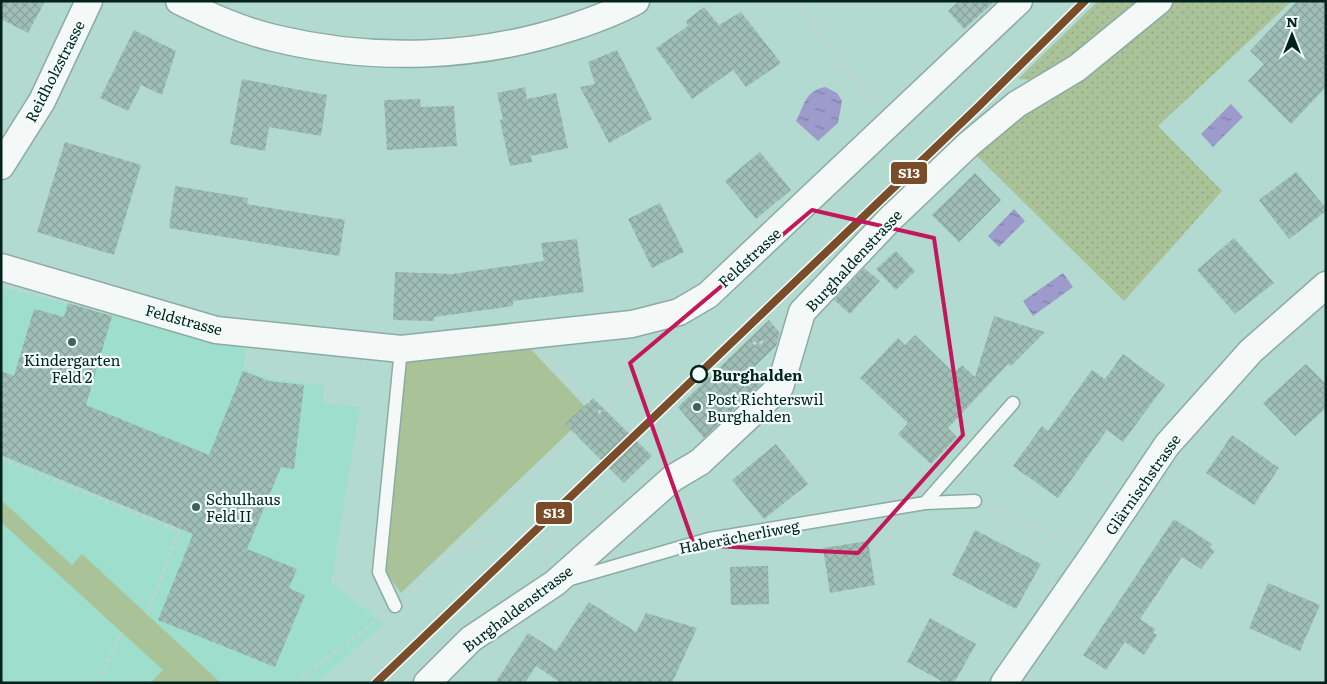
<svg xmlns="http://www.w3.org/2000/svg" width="1327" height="684" font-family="Literata,serif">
  <defs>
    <pattern id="grass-dots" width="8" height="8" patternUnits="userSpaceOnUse" patternTransform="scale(1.25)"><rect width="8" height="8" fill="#aac298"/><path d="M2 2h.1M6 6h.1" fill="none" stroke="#91a682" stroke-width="1.8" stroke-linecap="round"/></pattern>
    <pattern id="water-ripples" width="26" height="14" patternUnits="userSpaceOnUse" patternTransform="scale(1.25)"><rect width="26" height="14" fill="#9d9acc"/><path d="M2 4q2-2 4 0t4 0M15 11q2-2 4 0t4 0" fill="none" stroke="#7e7da5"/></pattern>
    <pattern id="building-cross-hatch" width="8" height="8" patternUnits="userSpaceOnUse" patternTransform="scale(1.25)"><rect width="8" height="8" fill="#9fbeb6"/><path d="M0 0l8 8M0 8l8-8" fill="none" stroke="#87a39c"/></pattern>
  </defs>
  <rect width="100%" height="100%" fill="#b3dad0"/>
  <polygon fill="#9edecd" points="1,287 209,340 246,347 244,369 270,379 324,386 323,403 360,407 331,583 383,624 317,683 1,683"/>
  <g fill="url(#grass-dots)">
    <polygon points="1098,1 1147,1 1081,53 1035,80 1018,79"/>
    <polygon points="1172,1 1292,1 1158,126 1222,191 1124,301 975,154 1158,14"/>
  </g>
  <g fill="#aac298">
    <polygon points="526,344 590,412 401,593 384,570 407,354"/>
    <polygon points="1,500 72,565 82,554 221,683 150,683 163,670 1,522"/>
  </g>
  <g fill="url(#water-ripples)">
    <path d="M825,87L837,93L842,101L838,123L818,141L796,121C805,104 805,91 825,87Z"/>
    <polygon points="1231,104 1243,117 1213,147 1201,134"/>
    <polygon points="1014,209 1025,221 999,247 988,236"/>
    <polygon points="1063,273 1073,287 1033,316 1023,301"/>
  </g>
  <g fill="url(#building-cross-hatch)">
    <polygon points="1,1 45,1 28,33 1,19"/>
    <polygon points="959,1 995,1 964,29 948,11"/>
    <polygon points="1297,1 1326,1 1326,87 1291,124 1248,81 1264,64 1250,51"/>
    <polygon points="704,7 719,25 741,12 781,63 746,87 733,70 692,99 656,48 688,26 686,21"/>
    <polygon points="134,30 176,51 162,95 141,85 128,111 100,98"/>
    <polygon points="617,50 652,119 609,143 580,87 595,84 588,62"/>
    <polygon points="242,79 327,95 321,136 269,127 265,151 230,144"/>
    <polygon points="525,87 527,99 556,93 568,148 531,156 532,162 510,166 500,120 503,119 497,93"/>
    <polygon points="420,99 421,107 454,106 457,146 387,150 384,100"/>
    <polygon points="65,142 141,165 114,255 37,232"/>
    <polygon points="760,152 791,190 756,219 725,181"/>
    <polygon points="1296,172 1326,208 1326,211 1289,239 1259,200"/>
    <polygon points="975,173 1001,200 959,242 932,215"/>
    <polygon points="175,186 248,198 247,204 345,220 339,256 169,228"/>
    <polygon points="660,203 684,252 652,268 628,219"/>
    <polygon points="1234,238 1274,283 1235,314 1197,270"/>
    <polygon points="577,239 584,292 513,301 513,306 434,317 434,321 393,320 395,272 453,274 544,261 541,243"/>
    <polygon points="896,251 915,271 896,290 876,269"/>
    <polygon points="864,268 880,281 850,314 834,300"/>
    <polygon points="68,303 112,316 86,405 209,455 243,371 269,381 304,385 294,469 281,467 247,549 297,569 289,588 305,595 275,667 158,620 193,534 1,455 1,371 14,376 34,309 64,317"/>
    <polygon points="994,316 1045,332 1011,366 1008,364 948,428 957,437 931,464 898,434 908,423 860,378 898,338 905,345 915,335 954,373 962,365 975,377"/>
    <polygon points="769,320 780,333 776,346 749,372 761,384 704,438 678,407"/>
    <polygon points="1123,354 1165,385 1123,442 1107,430 1058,498 1013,466 1042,426 1048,431 1092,370 1105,379"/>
    <polygon points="1306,364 1326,384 1326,408 1295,436 1263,403"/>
    <polygon points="593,398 652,456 624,483 565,424"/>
    <polygon points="1232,435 1279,468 1254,505 1206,473"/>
    <polygon points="776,444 808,484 764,519 732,480"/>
    <polygon points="1174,519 1212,544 1210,548 1215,551 1201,569 1182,557 1140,619 1155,629 1153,633 1157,635 1144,655 1125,642 1106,670 1083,655"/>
    <polygon points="975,530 1041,564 1016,609 952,575"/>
    <polygon points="868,541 875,585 830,593 823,548"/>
    <polygon points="768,566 769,604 731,605 730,567"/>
    <polygon points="1268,583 1320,605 1300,651 1249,628"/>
    <polygon points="589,602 636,632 646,613 697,628 672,683 561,683 536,666 525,683 495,683 528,633 556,651"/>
    <polygon points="930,618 976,644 954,683 945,683 907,662"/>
  </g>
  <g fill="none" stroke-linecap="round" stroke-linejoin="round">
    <defs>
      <g id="service">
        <polyline points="925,503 1013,403"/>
        <polyline points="567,580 709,539 925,503 975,501"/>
        <polyline points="395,606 379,572 401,349"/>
      </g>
      <g id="minor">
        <path d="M179,1C210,16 240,30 274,38C373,62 476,59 573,27C594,20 616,12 636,1"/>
        <polyline points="1,166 42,101 89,1"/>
        <polyline points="1,267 216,330 401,349 632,324 679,312 708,295 1019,1"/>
        <polyline points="427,683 471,639 555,583 673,478 700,462 780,387 802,312 890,219 969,144 1017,104 1077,68 1159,1"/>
        <polyline points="1004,683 1093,555 1167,445 1251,351 1326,285"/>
      </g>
    </defs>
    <use href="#service" stroke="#8baba3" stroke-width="15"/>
    <use href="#minor" stroke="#8baba3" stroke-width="29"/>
    <g stroke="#c5d2ce" stroke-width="3" stroke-dasharray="4 4" stroke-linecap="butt">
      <polyline points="796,1 872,103"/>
      <polyline points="753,342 757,345 765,340"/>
      <polyline points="547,360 591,404"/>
      <polyline points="598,413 630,383 640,395"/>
      <polyline points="665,427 680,442"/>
      <polyline points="1,459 179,531 147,615"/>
      <polyline points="682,506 695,523"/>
      <polyline points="994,509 1068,543"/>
      <polyline points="545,543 549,554"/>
      <polyline points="459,546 487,541"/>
      <polyline points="411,591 576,434"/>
      <polyline points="97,683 122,632"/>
      <polyline points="295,683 380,618"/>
    </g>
    <use href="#service" stroke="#f4f9f8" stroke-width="12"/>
    <use href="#minor" stroke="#f4f9f8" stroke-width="26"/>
    <defs>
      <polyline id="rail-1" points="376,683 979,106 1085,1"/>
    </defs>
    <use href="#rail-1" stroke="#f1fefa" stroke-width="11"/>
    <use href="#rail-1" stroke="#7a4c29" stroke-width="8"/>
  </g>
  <path fill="none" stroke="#c2185b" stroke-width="4" stroke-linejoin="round" d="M812,210L934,238L963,435L858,553L694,545L630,363Z"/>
  <g fill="#41625a" stroke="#f1fefa" stroke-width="2">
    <circle cx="72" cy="342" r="5"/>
    <circle cx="697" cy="407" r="5"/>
    <circle cx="196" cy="507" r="5"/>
  </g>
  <circle fill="#f1fefa" stroke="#03221b" stroke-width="2.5" cx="699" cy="374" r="8"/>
  <g text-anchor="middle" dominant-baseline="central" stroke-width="4.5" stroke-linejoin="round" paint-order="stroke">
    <g font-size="15" fill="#03221b" stroke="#f1fefa">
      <text transform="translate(54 71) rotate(-63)">Reidholzstrasse</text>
      <text transform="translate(749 257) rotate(-43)">Feldstrasse</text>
      <text transform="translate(853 260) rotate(-47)">Burghaldenstrasse</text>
      <text transform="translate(184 319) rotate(15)">Feldstrasse</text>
      <text transform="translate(1142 484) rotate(-55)">Glärnischstrasse</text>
      <text transform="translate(739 536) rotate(-11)">Haberächerliweg</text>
      <text transform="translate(517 608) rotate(-37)">Burghaldenstrasse</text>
    </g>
    <g font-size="15" fill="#03221b" stroke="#f1fefa" text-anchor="start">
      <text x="72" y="359" text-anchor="middle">Kindergarten<tspan x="72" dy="17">Feld 2</tspan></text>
      <text x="707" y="398">Post Richterswil<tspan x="707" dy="17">Burghalden</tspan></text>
      <text x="206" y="498">Schulhaus<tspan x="206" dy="17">Feld II</tspan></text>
    </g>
    <g font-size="15" font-weight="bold" fill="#03221b" stroke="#f1fefa" text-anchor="start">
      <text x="712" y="374">Burghalden</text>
    </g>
  </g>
  <g stroke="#f1fefa" stroke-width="2">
    <rect x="890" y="161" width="38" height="24" rx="5" fill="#7a4c29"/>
    <rect x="535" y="501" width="38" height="24" rx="5" fill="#7a4c29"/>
  </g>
  <g font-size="14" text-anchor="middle" font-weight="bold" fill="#fff">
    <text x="909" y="178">S13</text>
    <text x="554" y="518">S13</text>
  </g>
  <rect width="1327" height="684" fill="none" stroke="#03221b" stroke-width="5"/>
  <g transform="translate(1292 35)" stroke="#f1fefa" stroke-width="4" paint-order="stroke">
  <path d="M0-4L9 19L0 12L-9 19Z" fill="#03221b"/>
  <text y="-8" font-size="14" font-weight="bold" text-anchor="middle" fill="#03221b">N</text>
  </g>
</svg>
